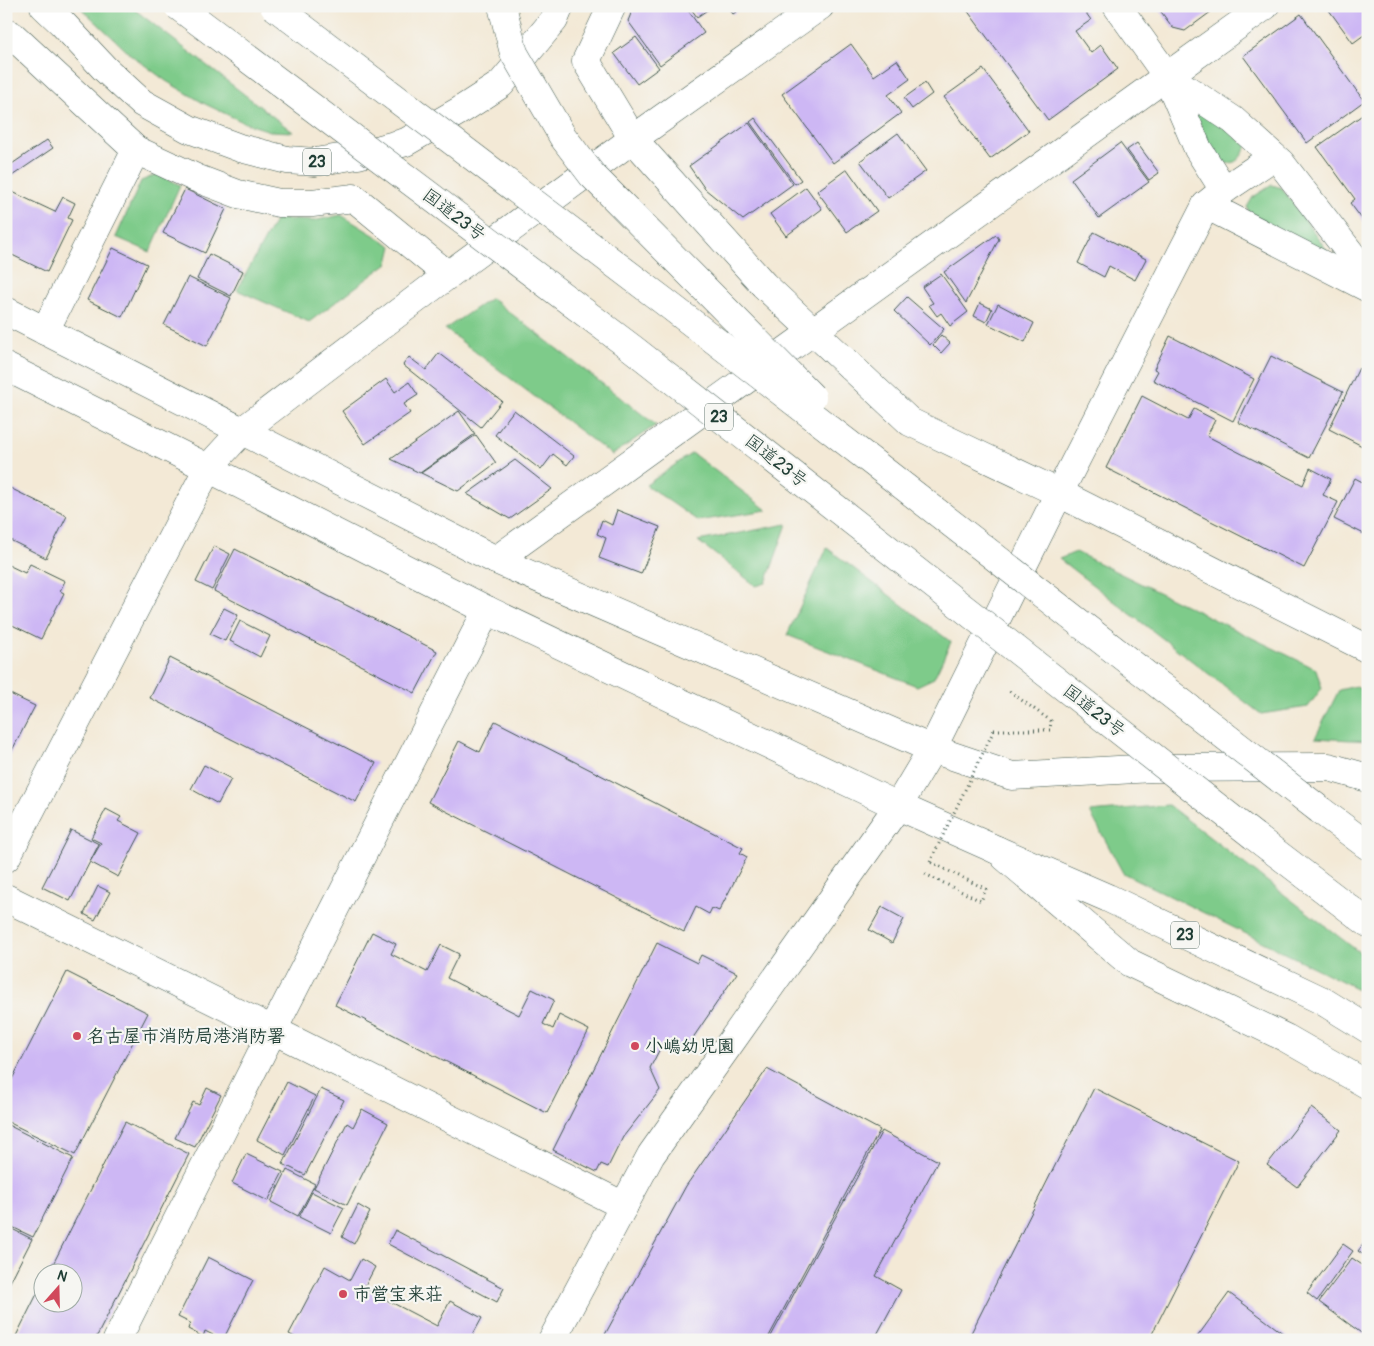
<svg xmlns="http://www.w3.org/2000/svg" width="1374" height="1346" font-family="Pangolin,'Klee One',sans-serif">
  <rect width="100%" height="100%" fill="#f6f6f2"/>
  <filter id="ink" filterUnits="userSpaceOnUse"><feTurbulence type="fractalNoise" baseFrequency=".02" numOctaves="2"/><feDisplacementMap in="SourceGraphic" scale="10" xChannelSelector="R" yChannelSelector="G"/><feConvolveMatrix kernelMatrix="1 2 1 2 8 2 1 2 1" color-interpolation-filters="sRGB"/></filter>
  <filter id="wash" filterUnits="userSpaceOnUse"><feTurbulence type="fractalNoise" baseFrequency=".0096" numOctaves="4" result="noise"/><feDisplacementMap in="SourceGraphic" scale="20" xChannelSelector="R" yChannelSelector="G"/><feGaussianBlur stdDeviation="1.12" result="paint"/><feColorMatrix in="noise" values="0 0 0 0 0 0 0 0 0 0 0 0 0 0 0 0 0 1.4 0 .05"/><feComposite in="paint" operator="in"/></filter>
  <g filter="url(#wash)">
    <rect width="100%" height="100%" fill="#f3e9d6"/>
    <g fill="#7ecb8a" stroke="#4e845f">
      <polygon points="79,6 130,6 293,132 270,131 245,123 205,104 166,81 131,55"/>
      <path d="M1186,95L1247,146C1239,161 1236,165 1218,163Z"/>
      <polygon points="158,174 180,185 150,252 116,237 141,181"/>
      <polygon points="1272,185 1282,188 1334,260 1250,216 1247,207 1253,197"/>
      <polygon points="341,215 392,246 388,263 309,322 237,290 276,219 313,221"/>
      <polygon points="491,298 656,425 612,455 445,329"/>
      <polygon points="692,453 767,510 698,521 646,485"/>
      <polygon points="787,524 766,583 756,586 698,541"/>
      <polygon points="827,548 951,642 934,678 917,686 787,635"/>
      <polygon points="1076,552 1316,669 1322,688 1308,707 1261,714 1059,559"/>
      <polygon points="1356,686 1368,691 1368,741 1315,738 1339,690"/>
      <polygon points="1168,805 1368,959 1368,994 1123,873 1090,812"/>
    </g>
    <g id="blocks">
      <g fill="#cdb7f4">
        <polygon points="634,6 685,6 704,33 660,65 628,21"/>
        <polygon points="689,6 713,6 697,17"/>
        <polygon points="727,6 744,6 733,14"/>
        <polygon points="964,6 1081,6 1091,20 1075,31 1091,53 1101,45 1118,69 1048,120"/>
        <polygon points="1162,6 1209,6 1212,11 1185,31 1173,28 1159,9"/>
        <polygon points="1326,6 1360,6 1368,17 1368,32 1353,43"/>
        <polygon points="1301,14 1364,101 1307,143 1243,56"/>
        <polygon points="636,37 659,68 637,84 614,53"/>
        <polygon points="851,44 874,76 897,60 910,79 888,95 901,113 833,163 782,94"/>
        <polygon points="983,69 1029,131 990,159 944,97"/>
        <polygon points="925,83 932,94 912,109 904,98"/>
        <polygon points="1368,111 1368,227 1350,203 1355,199 1317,147"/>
        <polygon points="755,118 801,180 795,184 750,122"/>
        <polygon points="749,123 793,184 743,220 705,189 689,166"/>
        <polygon points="898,133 926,171 888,198 860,161"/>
        <polygon points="47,140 53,148 6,180 6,168"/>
        <polygon points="1120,143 1149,182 1099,218 1071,179"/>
        <polygon points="1137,143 1159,173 1149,180 1127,150"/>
        <polygon points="847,169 877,211 847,232 817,191"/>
        <polygon points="806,187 822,209 786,236 770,214"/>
        <polygon points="6,189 55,212 63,197 75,203 68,218 72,220 47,272 6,252"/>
        <polygon points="185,189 226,209 205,253 163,233"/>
        <polygon points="1094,232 1146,259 1135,280 1109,266 1104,277 1078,263"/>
        <polygon points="996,235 999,239 966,303 944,272"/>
        <polygon points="113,248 147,264 122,317 87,300"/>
        <polygon points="209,254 243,271 231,296 197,279"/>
        <polygon points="941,274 968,312 950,326 941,313 937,316 929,305 933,303 922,287"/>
        <polygon points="188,277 231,298 207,346 164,325"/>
        <polygon points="907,297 944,329 930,345 894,311"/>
        <polygon points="980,303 992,309 986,322 974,316"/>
        <polygon points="998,304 1034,323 1025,342 988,324"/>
        <polygon points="941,335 950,343 941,353 933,345"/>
        <polygon points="1170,336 1254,379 1233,421 1153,380 1158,371 1154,369"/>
        <polygon points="439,353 502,401 481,427 403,365 409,357 426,370"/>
        <polygon points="1271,356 1343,392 1309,458 1238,422"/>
        <polygon points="1359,368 1368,373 1368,449 1329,429"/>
        <polygon points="386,379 395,392 409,382 418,395 404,404 410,413 365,444 342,411"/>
        <polygon points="1142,396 1188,420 1194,409 1215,420 1207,436 1303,485 1310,468 1331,479 1323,495 1338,502 1304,568 1106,468"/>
        <polygon points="514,410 574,456 567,465 553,454 541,470 495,435"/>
        <polygon points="459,411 475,434 420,473 391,459"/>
        <polygon points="476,435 496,463 458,491 421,473"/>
        <polygon points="515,460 552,489 510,519 467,494"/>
        <polygon points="1355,478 1368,485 1368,536 1334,519"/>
        <polygon points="6,486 67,516 46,558 6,538"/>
        <polygon points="617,510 660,527 641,574 599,558 606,538 597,534 602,520 612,525"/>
        <polygon points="214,546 230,554 212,590 196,582"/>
        <polygon points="235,549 437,651 415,693 214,591"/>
        <polygon points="6,564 25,573 30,564 65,581 60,591 64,593 41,639 6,622"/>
        <polygon points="224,608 238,615 225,641 210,634"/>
        <polygon points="240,621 270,636 260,657 230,641"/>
        <polygon points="170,658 376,763 356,802 150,698"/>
        <polygon points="6,692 35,706 6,762"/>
        <polygon points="495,721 743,848 740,853 747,857 719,911 712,908 709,914 696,907 684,932 428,802 459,741 480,752"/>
        <polygon points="204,765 231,779 218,804 191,789"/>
        <polygon points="106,809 121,817 118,821 141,833 118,877 90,862 101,843 91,838"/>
        <polygon points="71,830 99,844 70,901 42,887"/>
        <polygon points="98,886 110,892 95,920 84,914"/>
        <polygon points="882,907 904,919 892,943 869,930"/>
        <polygon points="372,932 396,944 391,954 427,972 441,945 459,954 447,978 519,1015 532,989 554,1000 543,1024 553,1029 559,1015 589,1030 547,1113 335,1005"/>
        <polygon points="657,943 697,963 701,955 737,973 684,1051 664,1041 650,1068 660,1090 623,1137 608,1167 601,1164 597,1172 553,1150"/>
        <polygon points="67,972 148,1013 75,1155 6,1121 6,1091"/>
        <polygon points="767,1069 880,1130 767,1340 602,1340 686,1186"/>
        <polygon points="287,1082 315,1096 285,1155 257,1140"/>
        <polygon points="207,1088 221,1095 195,1147 175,1138 193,1102 199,1105"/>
        <polygon points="1094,1088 1239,1161 1149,1340 975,1340 969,1337"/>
        <polygon points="321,1089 344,1100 305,1175 283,1164"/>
        <polygon points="1311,1108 1341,1130 1297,1187 1267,1165"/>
        <polygon points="362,1109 388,1123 347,1205 314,1188 347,1123 353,1127"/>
        <polygon points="125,1122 189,1154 95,1340 14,1340 42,1284 42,1304 72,1304 72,1274 48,1274"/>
        <polygon points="6,1124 73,1158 33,1237 6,1224"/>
        <polygon points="882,1131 938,1161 876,1276 901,1290 874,1340 769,1340"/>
        <polygon points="246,1154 283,1172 268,1201 232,1183"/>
        <polygon points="287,1170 315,1184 298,1216 271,1202"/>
        <polygon points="312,1192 344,1208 331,1233 299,1217"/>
        <polygon points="358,1205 370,1212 354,1244 342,1237"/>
        <polygon points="6,1226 32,1239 6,1290"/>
        <polygon points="395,1230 504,1288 497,1302 388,1244"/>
        <polygon points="1368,1238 1368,1258 1358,1251"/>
        <polygon points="1343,1244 1353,1251 1317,1301 1307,1293"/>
        <polygon points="208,1257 253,1280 223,1340 205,1331 203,1337 188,1329 190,1323 178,1317"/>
        <polygon points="1352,1258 1368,1269 1368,1338 1319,1302"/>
        <polygon points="361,1259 375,1267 364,1288 437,1326 450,1301 482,1318 470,1340 300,1340 289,1334 325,1266 350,1280"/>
        <polygon points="1229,1293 1292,1340 1195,1340"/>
      </g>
    </g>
  </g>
  <g filter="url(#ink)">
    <use href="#blocks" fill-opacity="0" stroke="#3f574c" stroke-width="1"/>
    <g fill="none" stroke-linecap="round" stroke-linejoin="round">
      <defs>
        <g id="street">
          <polyline points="612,6 586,61 633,139 764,285 910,422 1059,493 1368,649"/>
          <polyline points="6,32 13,36 136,150 196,178 238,194 279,203 312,203 354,198 448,275"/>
          <polyline points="1167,76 1233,120 1281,163 1368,276"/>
          <polyline points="1224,190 1273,157"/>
          <polyline points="1206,205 1368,288"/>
          <polyline points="45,331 136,150"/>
          <polyline points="496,560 1167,76 1265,6"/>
          <polyline points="1005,857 1130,963 1286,1038 1368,1085"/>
          <polyline points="6,898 273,1030 624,1206"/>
          <polyline points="117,1340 273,1030 487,610"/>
          <polyline points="552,1340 651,1155 898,806 932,749 1059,493 1206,205 1224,190 1198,149 1167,76 1117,6"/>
        </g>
        <g id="secondary">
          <polyline points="6,311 496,560 932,749 1012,776 1153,768 1329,767 1368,778"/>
          <polyline points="6,367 208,468 487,610 898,806 997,850"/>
          <polyline points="6,858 208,468 242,431 448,275 633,139 820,6"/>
        </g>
        <g id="highway">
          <polyline points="44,6 62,23 105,69 142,103 189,129 240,148 287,160 315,162 358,155 406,142 461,110 501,84 554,20 560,6"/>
          <polyline points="1320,810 1368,846"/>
          <polyline points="1254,836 1368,923"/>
          <polyline points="997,850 1108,898 1321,1000 1368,1029"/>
        </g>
      </defs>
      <use href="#street" stroke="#3f574c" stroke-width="29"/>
      <use href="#secondary" stroke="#3f574c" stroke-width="29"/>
      <use href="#highway" stroke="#3f574c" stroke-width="29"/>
      <g stroke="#3f574c" stroke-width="3" stroke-dasharray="1 4" stroke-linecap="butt">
        <polyline points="994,730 1050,730 1051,721 1009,691"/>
        <polyline points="925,874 981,901 986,889 930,862"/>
      </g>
      <use href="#street" stroke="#fff" stroke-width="28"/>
      <use href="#secondary" stroke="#fff" stroke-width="28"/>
      <use href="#highway" stroke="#fff" stroke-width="28"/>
      <defs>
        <g id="highway-bridge">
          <polyline points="178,6 633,349 1254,836"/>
          <polyline points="274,6 665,302 884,471 1320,810"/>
          <polyline points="502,6 514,53 563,137 592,175 812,397"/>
        </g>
      </defs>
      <use href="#highway-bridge" stroke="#3f574c" stroke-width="29" stroke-linecap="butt"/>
      <polyline stroke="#3f574c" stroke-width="3" stroke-dasharray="1 4" stroke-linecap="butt" points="930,862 994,730"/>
      <use href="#highway-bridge" stroke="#fff" stroke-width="28"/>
    </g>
  </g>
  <g fill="#d1495b" stroke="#f6f6f2" stroke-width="2">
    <circle cx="77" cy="1036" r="5"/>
    <circle cx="635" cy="1046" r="5"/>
    <circle cx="343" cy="1294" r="5"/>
  </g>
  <g text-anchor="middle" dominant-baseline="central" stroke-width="4.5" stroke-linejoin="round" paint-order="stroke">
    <g fill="#f6f6f2" stroke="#60746d" stroke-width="1">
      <rect x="303" y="148.5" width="28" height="27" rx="4"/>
      <rect x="705" y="403.5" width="28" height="27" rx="4"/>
      <rect x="1171" y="921.5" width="28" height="27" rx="4"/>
    </g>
    <g font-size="16" font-weight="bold" fill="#1f3d34">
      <text x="317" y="162">23</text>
      <text x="719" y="417">23</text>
      <text x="1185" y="935">23</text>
    </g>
    <g font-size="18" fill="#1f3d34" stroke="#f6f6f2">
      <text transform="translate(454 215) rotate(37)">国道23号</text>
      <text transform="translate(776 461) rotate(38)">国道23号</text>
      <text transform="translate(1094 711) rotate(38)">国道23号</text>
    </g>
    <g font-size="18" font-weight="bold" fill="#1f3d34" stroke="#f6f6f2" text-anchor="start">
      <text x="87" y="1036">名古屋市消防局港消防署</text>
      <text x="645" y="1046">小嶋幼児園</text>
      <text x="353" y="1294">市営宝来荘</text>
    </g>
  </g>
  <rect width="1374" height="1346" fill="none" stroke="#f6f6f2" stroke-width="25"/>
  <g transform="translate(58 1288) rotate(20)"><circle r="24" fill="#f6f6f2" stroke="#a0aca6"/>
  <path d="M0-4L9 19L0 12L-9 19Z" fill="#d1495b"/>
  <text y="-8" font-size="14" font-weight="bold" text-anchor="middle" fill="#1f3d34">N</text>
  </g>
</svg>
